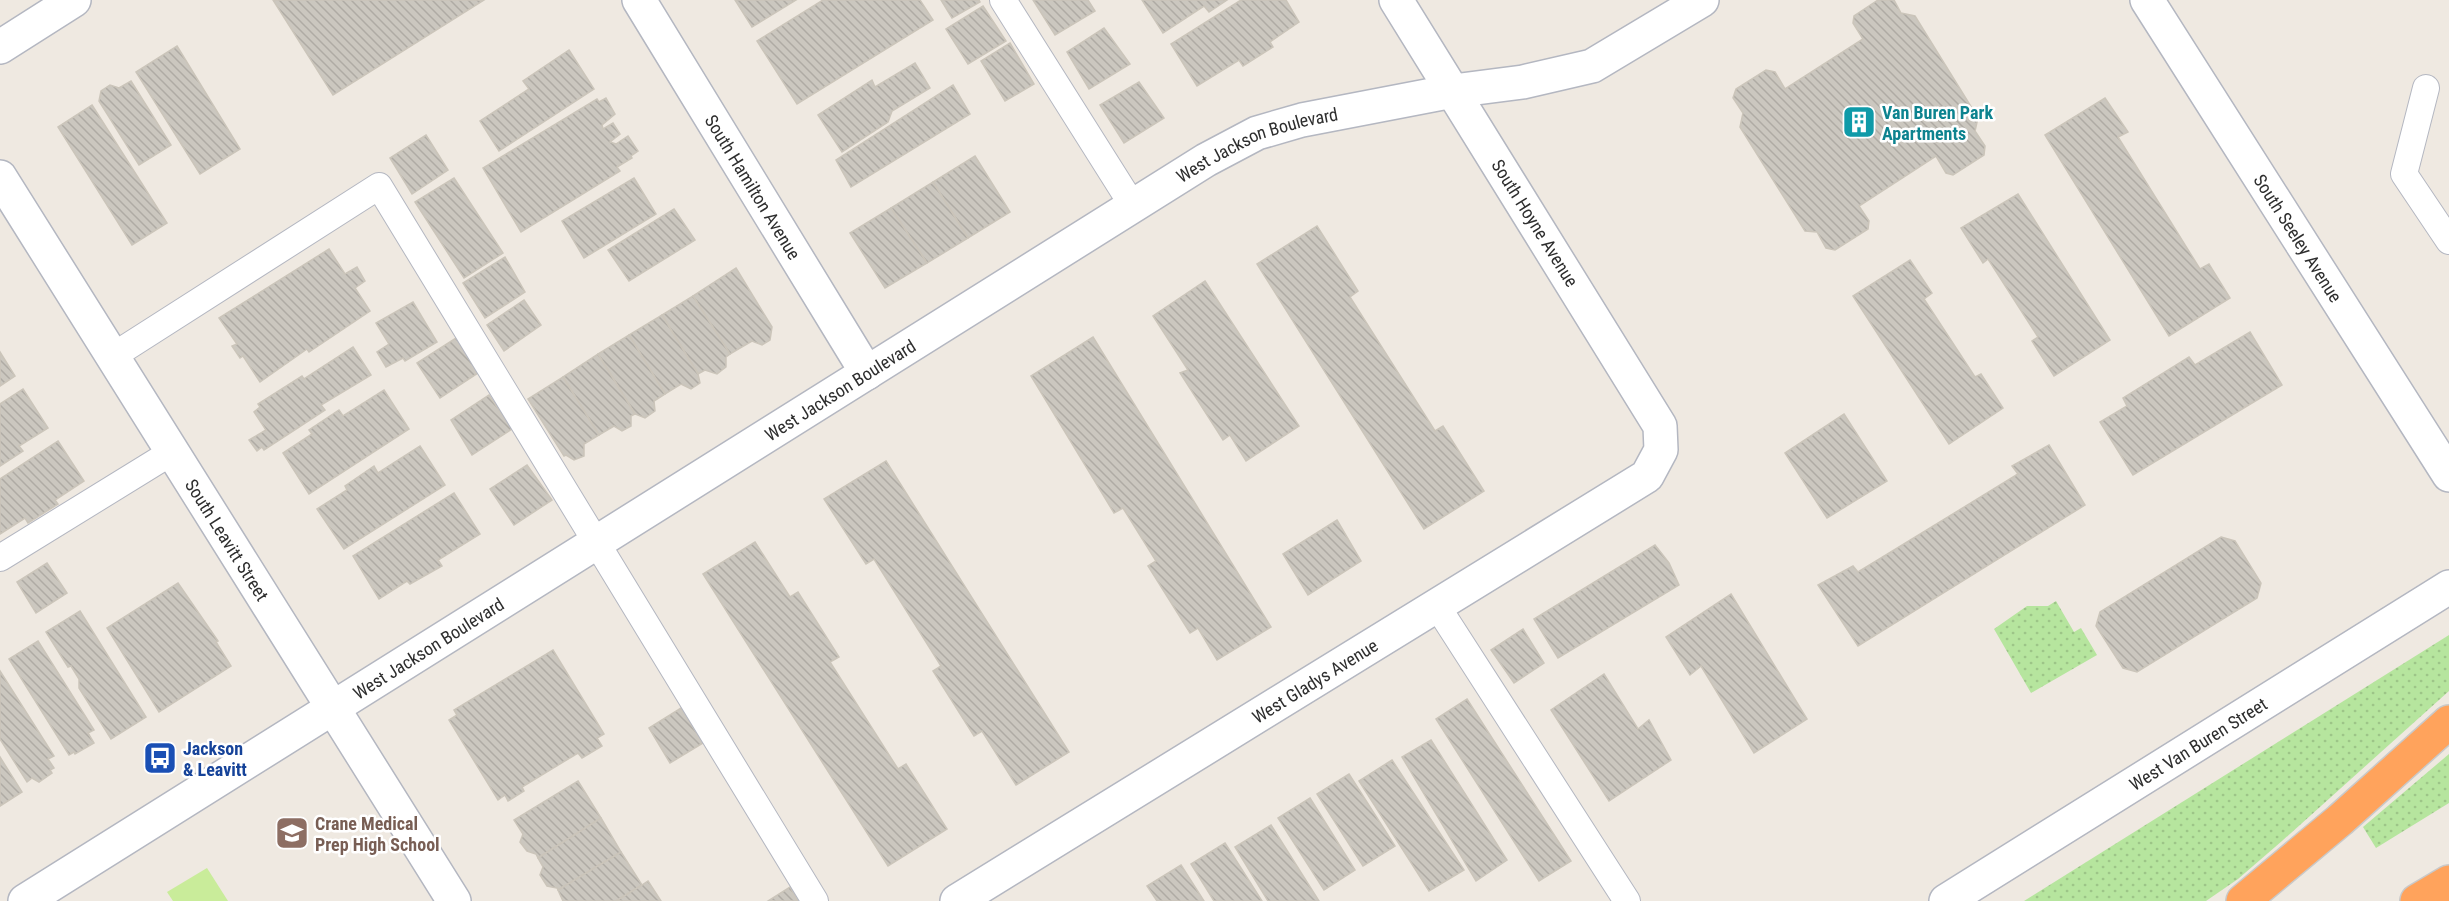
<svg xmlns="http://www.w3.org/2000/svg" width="2449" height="901" font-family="'Roboto Condensed',sans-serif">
  <defs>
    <pattern id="grass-dots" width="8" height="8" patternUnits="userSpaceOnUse" patternTransform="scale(1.5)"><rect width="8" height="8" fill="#b6e59e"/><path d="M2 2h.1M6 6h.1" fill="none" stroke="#9dc588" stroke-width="1.8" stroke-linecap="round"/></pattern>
    <pattern id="building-back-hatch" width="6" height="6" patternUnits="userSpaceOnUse" patternTransform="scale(1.5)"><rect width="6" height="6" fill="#cbc7bf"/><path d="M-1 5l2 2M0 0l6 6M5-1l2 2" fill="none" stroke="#afaba4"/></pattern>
  </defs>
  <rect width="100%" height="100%" fill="#efe9e1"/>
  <g fill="url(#grass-dots)">
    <polygon points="2056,601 2074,632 2081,628 2097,655 2031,693 1994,629 2027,606 2048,606"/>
    <polygon points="2449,635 2449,691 2282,841 2238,879 2206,901 2024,901"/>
    <polygon points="2449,754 2449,803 2376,848 2363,827"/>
  </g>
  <polygon fill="#c9ec9a" points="207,868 228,901 173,901 167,892"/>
  <g fill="url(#building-back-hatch)" stroke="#cbc5ba" stroke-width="1.5">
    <polygon points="273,0 484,0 333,95"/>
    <polygon points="735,0 796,0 752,27"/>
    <polygon points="823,0 920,0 933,20 797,104 757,41"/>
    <polygon points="941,0 979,0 980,2 952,18"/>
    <polygon points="1033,0 1088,0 1095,11 1055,35"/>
    <polygon points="1142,0 1227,0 1209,12 1204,6 1163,33"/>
    <polygon points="1241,0 1286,0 1299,22 1270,42 1273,47 1243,66 1239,60 1197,86 1171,44"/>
    <polygon points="1878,0 1894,0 1901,13 1915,16 1978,118 1975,131 1985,146 1984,155 1953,175 1946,173 1936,156 1859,206 1869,221 1868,229 1835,250 1826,248 1817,232 1805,231 1740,127 1743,113 1733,98 1736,89 1766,70 1775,72 1785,89 1863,39 1853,23 1854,16"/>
    <polygon points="983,6 1006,41 968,64 946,29"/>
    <polygon points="1104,28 1130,64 1089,89 1067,52"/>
    <polygon points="1010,43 1034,84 1005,101 981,61"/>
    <polygon points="177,46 240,149 200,174 136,72"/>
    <polygon points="569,50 594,89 499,151 480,121 529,89 523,81"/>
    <polygon points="915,63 930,88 892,111 888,122 842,152 818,115 872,80 875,87"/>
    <polygon points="131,81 171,145 139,165 99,101 101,91 110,85 119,88"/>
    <polygon points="1139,82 1164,118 1124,143 1100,105"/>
    <polygon points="953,85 970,114 851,187 836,160"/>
    <polygon points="606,98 615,114 602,125 603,129 613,123 620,134 610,142 616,144 628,136 638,151 631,156 632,158 617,167 620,171 521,232 483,168 597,99 599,102"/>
    <polygon points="2105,98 2128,132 2118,137 2200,269 2209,264 2230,298 2169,336 2045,135"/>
    <polygon points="92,105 167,223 132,245 58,127"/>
    <polygon points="426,135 448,170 412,194 390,158"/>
    <polygon points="975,156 1010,212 968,238 933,182"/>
    <polygon points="454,178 503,253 464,278 415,202"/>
    <polygon points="634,178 656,214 584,258 562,221"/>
    <polygon points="933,182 968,238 927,263 891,208"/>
    <polygon points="2018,194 2110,340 2054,376 2032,341 2038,337 1988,259 1983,263 1961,228"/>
    <polygon points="891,208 927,263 885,288 850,233"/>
    <polygon points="674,209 695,240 629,281 608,250"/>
    <polygon points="1317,226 1358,291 1350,297 1435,431 1443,426 1484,491 1424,529 1257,264"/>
    <polygon points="329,249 345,274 357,267 365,281 355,288 370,311 309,352 307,349 260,382 243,356 240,358 232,346 237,344 219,318"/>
    <polygon points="505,257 525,292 485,318 463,283"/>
    <polygon points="1910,260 1932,293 1924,299 1975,377 1981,374 2003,408 1949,444 1853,296"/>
    <polygon points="736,268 772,327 770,340 762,345 752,341 730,354 693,296"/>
    <polygon points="1205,281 1299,426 1246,461 1230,435 1223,440 1180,373 1188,370 1153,316"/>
    <polygon points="693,296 730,354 726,357 726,367 717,374 705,370 698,374 662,315"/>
    <polygon points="524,300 541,325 504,351 487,325"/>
    <polygon points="413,302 437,342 405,361 403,358 386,367 377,352 389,344 376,323"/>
    <polygon points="662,315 698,374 700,383 691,389 681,384 665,394 629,335"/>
    <polygon points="2250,332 2282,385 2133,475 2100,422 2127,406 2123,398 2189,357 2195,365"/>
    <polygon points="629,335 665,394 654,401 655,411 645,418 635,414 598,354"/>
    <polygon points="1093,337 1271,627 1217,660 1198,628 1190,633 1148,566 1156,561 1123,508 1114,513 1031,376"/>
    <polygon points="456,338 478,373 440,398 417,363"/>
    <polygon points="353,347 371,375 321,405 325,410 296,429 264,450 262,447 257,451 249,440 266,430 254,412 260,407 258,404 302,376 304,379"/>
    <polygon points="0,352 15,376 0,386"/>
    <polygon points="598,354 635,414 631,416 631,426 622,431 614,426 599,435 563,377"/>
    <polygon points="563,377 599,435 584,444 584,456 574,460 566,455 564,456 528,399"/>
    <polygon points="23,389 48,428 19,446 23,451 0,466 0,404"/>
    <polygon points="384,390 409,429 309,494 283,453 312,434 309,430 339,410 343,416"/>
    <polygon points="489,395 512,429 472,455 451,420"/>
    <polygon points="1844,414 1887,481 1827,518 1785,453"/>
    <polygon points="58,441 84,481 55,500 58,504 28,523 25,518 0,534 0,479"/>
    <polygon points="2049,445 2085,505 1858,646 1818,585 1853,566 1858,572 1881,558 2018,474 2012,466"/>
    <polygon points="420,446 445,485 344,549 317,509 347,490 345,486 374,466 378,473"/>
    <polygon points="886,461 1069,752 1016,785 982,731 974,736 933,671 941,666 874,559 866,564 824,499"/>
    <polygon points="527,465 552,500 514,525 490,489"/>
    <polygon points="454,493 480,534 438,560 442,566 410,584 407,581 379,599 353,556"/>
    <polygon points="1337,520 1361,561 1308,595 1283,554"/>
    <polygon points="2221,537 2235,541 2261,583 2257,598 2137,672 2123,668 2096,626 2100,612"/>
    <polygon points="755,542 790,597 798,592 839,657 830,662 898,769 906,764 947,829 888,866 703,574"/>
    <polygon points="1655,545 1669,563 1679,585 1558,658 1534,619"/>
    <polygon points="47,563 67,593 36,613 17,582"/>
    <polygon points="178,583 218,641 216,642 231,666 159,712 107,628"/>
    <polygon points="1731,594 1807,719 1754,753 1701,666 1690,675 1666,637"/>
    <polygon points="80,611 146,717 111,739 79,688 79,679 71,666 68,667 46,632"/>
    <polygon points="1523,629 1544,663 1514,683 1491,650"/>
    <polygon points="38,641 94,730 88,733 94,743 75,754 74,752 69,755 9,659"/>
    <polygon points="553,650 604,734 597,738 602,746 582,758 578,753 522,787 524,791 508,801 505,795 498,800 449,720 457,715 454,710"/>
    <polygon points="0,671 54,756 48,759 54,768 50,770 52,773 39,782 32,778 27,782 0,739"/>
    <polygon points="1604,674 1638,729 1649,720 1671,760 1609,801 1551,710"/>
    <polygon points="1467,699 1571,861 1539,881 1436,719"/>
    <polygon points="681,708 703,743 670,763 649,728"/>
    <polygon points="1431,740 1507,860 1476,881 1402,757"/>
    <polygon points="0,757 22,792 0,806"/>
    <polygon points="1392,760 1464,870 1429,891 1359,781"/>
    <polygon points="1349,774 1395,846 1363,866 1317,794"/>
    <polygon points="578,781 601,818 538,858 536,854 527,851 520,842 523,834 514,820"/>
    <polygon points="1310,798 1355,870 1324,890 1278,818"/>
    <polygon points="601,818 621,852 558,890 557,888 547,886 540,875 543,867 538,858"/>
    <polygon points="1271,825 1319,901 1268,901 1235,847"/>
    <polygon points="1225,843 1262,901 1214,901 1191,864"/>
    <polygon points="621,852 642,885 616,901 563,901 558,890"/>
    <polygon points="1181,865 1204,901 1157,901 1147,886"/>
    <polygon points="648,881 661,901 616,901 642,885"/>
    <polygon points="790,887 798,901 768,901"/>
  </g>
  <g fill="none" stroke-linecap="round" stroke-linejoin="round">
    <defs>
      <g id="lane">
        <polyline points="1003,0 1133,206"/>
        <polyline points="2426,88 2404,174 2449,241"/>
        <polyline points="113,356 379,186 815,901"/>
        <polyline points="0,558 172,452"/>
        <polyline points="1437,606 1627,901"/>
      </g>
      <g id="street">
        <path id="s1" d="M639,0L867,373"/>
        <path id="s2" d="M2147,0L2449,475"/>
        <polyline points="0,47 74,0"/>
        <path id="s3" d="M0,177L454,901"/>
        <path id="s4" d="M957,901L1647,476L1661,450L1660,426L1396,0"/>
      </g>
      <g id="secondary">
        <path id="s5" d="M25,901L1206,160L1257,133L1302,120L1453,91L1523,82L1592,66L1702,0"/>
        <path id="s6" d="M1946,901L2449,587"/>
      </g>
      <g id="highway">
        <polyline points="2243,901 2340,820 2449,722"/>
        <polyline points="2417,901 2449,882"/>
      </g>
    </defs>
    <use href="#lane" stroke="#b4b7c1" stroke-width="28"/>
    <use href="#street" stroke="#b4b7c1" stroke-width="36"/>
    <use href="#secondary" stroke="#b4b7c1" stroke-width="36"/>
    <use href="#highway" stroke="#c9c9c9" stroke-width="36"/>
    <use href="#lane" stroke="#fff" stroke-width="26"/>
    <use href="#street" stroke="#fff" stroke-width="33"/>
    <use href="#secondary" stroke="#fff" stroke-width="33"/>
    <use href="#highway" stroke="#ffa35c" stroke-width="33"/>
  </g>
  <defs>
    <symbol id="building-square" viewBox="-11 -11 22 22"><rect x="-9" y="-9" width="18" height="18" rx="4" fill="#0f9aa8" stroke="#fff"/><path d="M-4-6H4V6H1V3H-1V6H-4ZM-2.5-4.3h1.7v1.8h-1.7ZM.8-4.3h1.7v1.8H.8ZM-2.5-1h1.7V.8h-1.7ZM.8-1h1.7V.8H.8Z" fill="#fff"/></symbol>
    <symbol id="bus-square" viewBox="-11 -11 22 22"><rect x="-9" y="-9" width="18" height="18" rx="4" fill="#1a4fb4" stroke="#fff"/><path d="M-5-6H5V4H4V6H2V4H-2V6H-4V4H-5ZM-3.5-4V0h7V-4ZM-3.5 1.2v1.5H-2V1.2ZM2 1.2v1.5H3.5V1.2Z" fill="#fff"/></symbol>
    <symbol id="school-square" viewBox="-11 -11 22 22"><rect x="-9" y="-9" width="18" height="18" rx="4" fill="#8d6e63" stroke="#fff"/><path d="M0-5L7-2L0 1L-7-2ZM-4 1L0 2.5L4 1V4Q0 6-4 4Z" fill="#fff"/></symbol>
  </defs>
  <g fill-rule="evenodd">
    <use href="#building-square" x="1840" y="103" width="38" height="38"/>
    <use href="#bus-square" x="141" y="739" width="38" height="38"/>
    <use href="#school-square" x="273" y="814" width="38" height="38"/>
  </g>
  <g text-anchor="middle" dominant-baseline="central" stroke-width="5" stroke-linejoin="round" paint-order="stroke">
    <g font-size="18" font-weight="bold" fill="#0d838f" stroke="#fff" text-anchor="start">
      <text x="1882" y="112">Van Buren Park<tspan x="1882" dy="21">Apartments</tspan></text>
    </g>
    <g font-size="18" fill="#2e2e2e" stroke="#fff">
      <text stroke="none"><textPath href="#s5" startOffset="1448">West Jackson Boulevard</textPath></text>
      <text stroke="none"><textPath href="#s1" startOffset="219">South Hamilton Avenue</textPath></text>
      <text transform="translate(1535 223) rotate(58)">South Hoyne Avenue</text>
      <text stroke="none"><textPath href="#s2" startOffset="282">South Seeley Avenue</textPath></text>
      <text stroke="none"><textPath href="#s5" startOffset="962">West Jackson Boulevard</textPath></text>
      <text stroke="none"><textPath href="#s3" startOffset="428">South Leavitt Street</textPath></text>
      <text stroke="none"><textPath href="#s5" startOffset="476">West Jackson Boulevard</textPath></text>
      <text stroke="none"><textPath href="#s4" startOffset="420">West Gladys Avenue</textPath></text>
      <text stroke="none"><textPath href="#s6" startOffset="297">West Van Buren Street</textPath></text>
    </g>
    <g font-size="18" font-weight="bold" fill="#164399" stroke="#fff" text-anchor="start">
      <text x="183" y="748">Jackson<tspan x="183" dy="21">&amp; Leavitt</tspan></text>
    </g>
    <g font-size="18" font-weight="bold" fill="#785e54" stroke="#fff" text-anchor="start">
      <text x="315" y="823">Crane Medical<tspan x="315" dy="21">Prep High School</tspan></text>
    </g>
  </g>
</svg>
